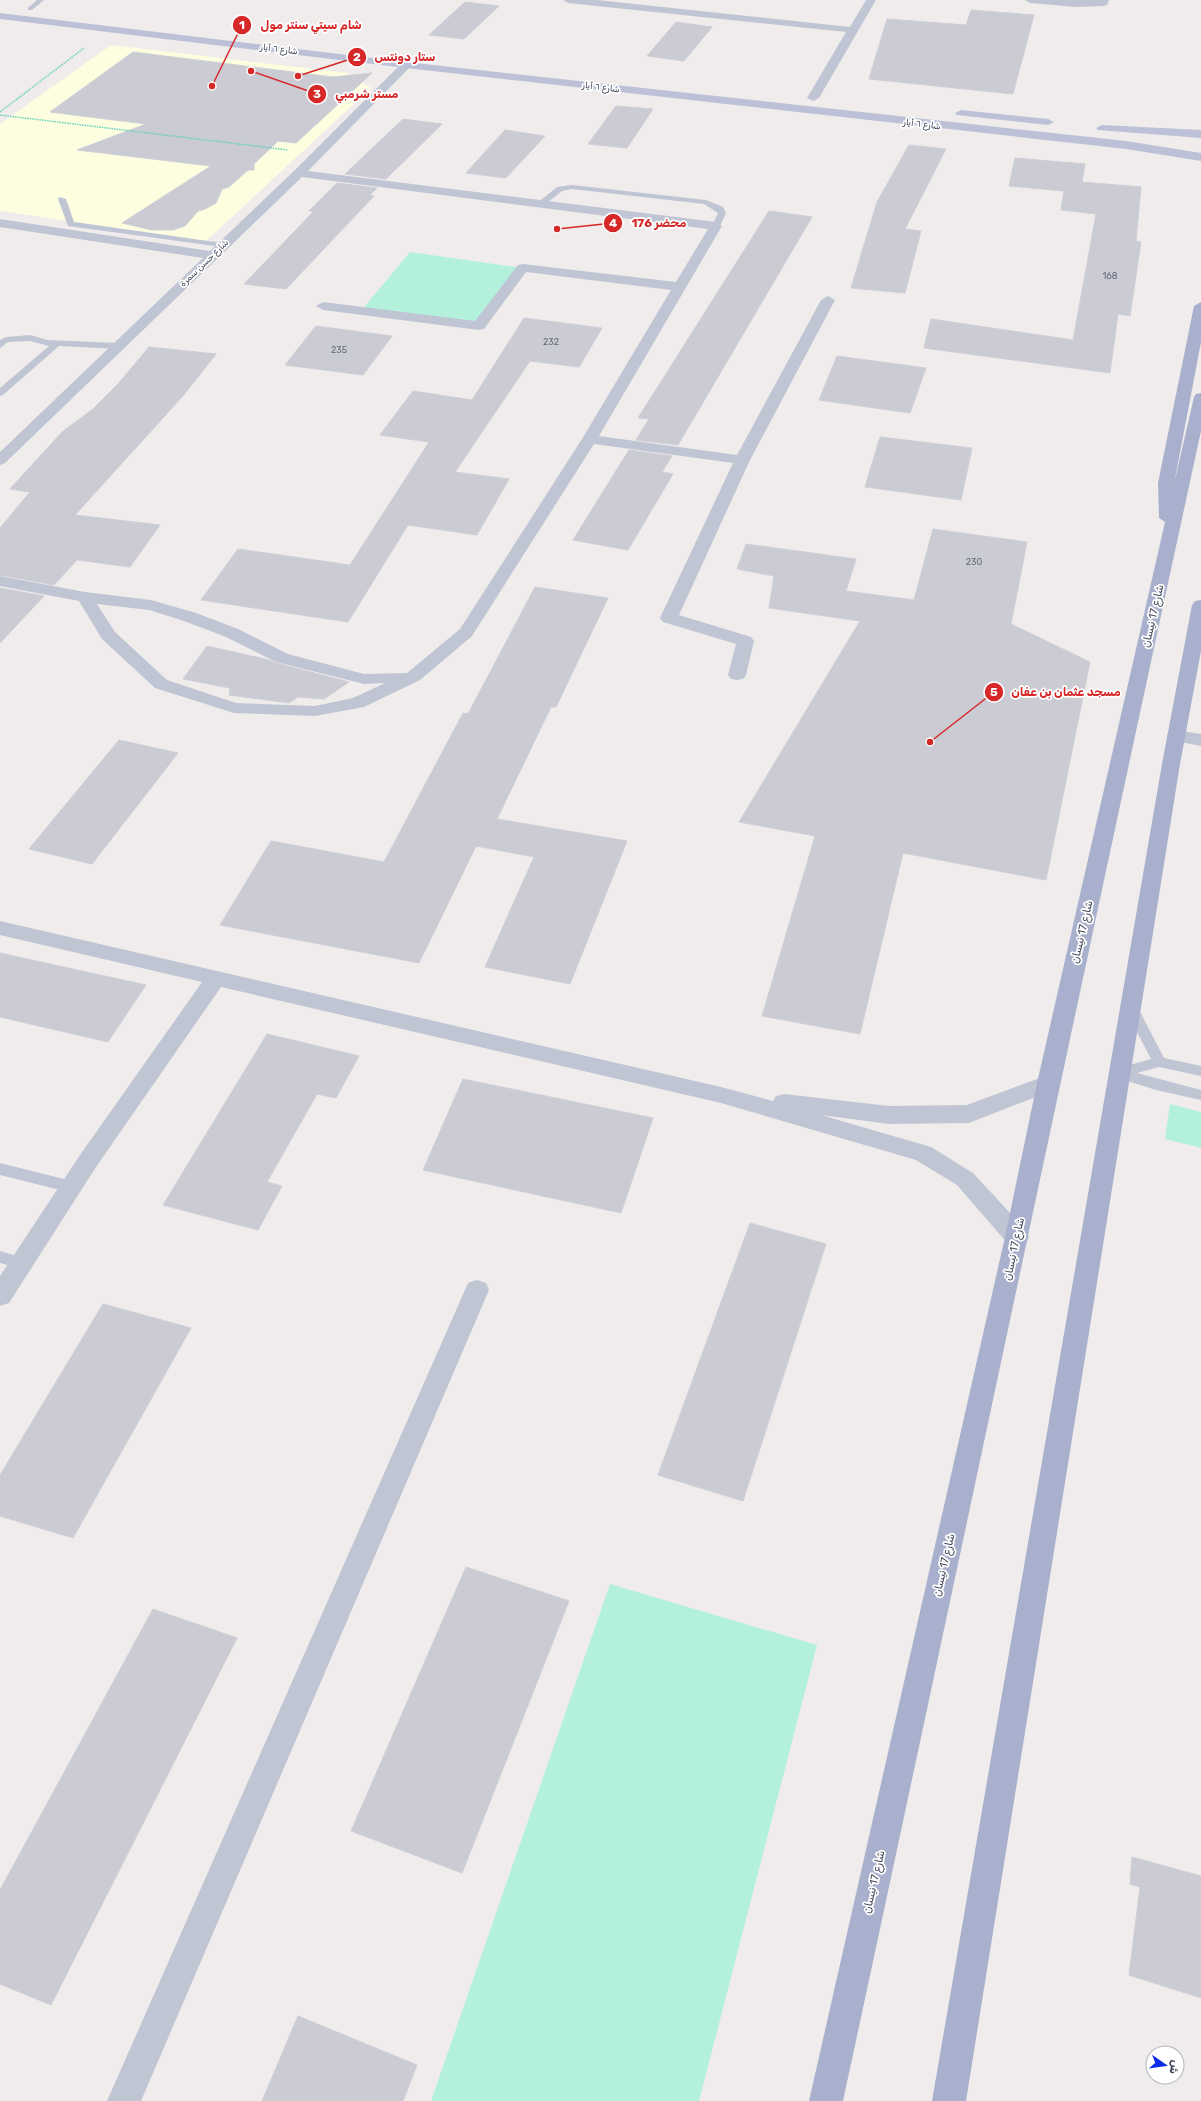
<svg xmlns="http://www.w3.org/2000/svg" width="1201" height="2101" font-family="Rubik,'Noto Sans Arabic',sans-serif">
  <rect width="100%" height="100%" fill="#efeceb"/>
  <polygon fill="#fdfde0" points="111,45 348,73 371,88 206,241 0,211 0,124"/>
  <g fill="#b4f1dd">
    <polygon points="410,252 523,268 479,326 361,311"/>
    <polygon points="1170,1104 1201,1112 1201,1148 1165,1139"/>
    <polygon points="610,1584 817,1645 699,2101 431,2101"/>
  </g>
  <g fill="#cbcbd4" stroke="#ceced8">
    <polygon points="465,2 499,6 464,39 429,35"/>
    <polygon points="971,10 1034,15 1013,94 869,79 887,19 966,25"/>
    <polygon points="676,22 712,27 684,61 647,56"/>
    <polygon points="133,52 333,77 372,73 296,143 278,141 254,164 254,170 248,170 229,187 222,189 216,203 205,209 198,211 185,226 173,230 152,230 122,223 211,166 77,150 146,124 50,112"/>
    <polygon points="616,106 653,109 627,148 588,144"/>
    <polygon points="403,119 442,124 386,179 345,174"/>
    <polygon points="505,130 545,136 506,178 466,173"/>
    <polygon points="909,145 946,149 905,229 921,231 905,293 851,288 877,202"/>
    <polygon points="1015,158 1085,164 1082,182 1141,187 1136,241 1141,242 1130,316 1118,314 1110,373 924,348 931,319 1073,340 1096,214 1061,210 1064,191 1009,186"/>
    <polygon points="337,183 377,188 370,195 374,196 286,289 244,284 314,211 309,211"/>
    <polygon points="769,211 812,217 678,445 636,440 649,419 638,418"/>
    <polygon points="524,318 602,328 579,367 530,361 455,472 509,479 477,535 408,525 348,622 201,600 238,549 350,565 429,442 380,435 413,391 472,400"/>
    <polygon points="316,326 392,336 363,375 285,365"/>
    <polygon points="149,347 216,354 182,397 75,515 160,525 130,567 77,560 54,585 0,575 0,528 30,492 10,489 62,432 93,409 118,384"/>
    <polygon points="837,356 926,368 910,413 819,400"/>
    <polygon points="880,437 972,448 961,500 865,487"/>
    <polygon points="629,450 672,456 662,472 673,474 628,550 573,540"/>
    <polygon points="933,529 1027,542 1011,624 1090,662 1046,880 903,853 860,1034 762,1016 815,836 739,822 860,621 769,608 774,576 737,569 746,544 856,559 846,591 914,600"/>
    <polygon points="535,587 608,598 556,707 551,707 497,819 627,841 570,984 485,967 534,857 476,846 419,963 220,925 271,841 384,862 463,713 468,714"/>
    <polygon points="0,588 44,596 0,643"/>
    <polygon points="207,646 269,660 276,663 349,682 324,699 298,697 289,703 229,695 230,688 183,679"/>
    <polygon points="119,740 178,753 92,864 29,849"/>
    <polygon points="0,953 146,985 108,1042 0,1017"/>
    <polygon points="267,1034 359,1056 336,1098 317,1094 267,1182 282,1186 258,1230 163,1205"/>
    <polygon points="463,1079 653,1118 621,1213 423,1170"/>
    <polygon points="750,1223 826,1244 743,1501 658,1475"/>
    <polygon points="103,1304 191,1328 73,1538 0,1516 0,1475"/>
    <polygon points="466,1567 569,1601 462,1873 351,1831"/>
    <polygon points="153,1609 237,1638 51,2005 0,1984 0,1890"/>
    <polygon points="1132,1857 1201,1876 1201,1998 1129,1975 1140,1887 1130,1884"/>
    <polygon points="298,2016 417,2065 403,2101 262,2101"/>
  </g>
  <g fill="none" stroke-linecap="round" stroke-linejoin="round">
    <g stroke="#6ad2bc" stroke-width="1.5" stroke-dasharray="1.5 1" stroke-linecap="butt">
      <polyline points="0,112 84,48"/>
      <polyline points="0,115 288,150"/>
    </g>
    <g fill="#c0c5d4" fill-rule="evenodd">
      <polygon points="37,0 44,0 32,10 28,10 28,8"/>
      <polygon points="572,185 706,200 723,207 726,213 720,226 716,228 712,226 718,213 704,204 572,189 562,191 543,206 536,204 557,187"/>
      <polygon points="59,197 66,199 74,222 222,243 226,245 222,247 68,226 58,199"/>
      <polygon points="30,335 48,340 118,343 122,346 118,349 59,346 3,395 0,396 0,388 49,346 30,341 8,342 0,348 0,340 6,337"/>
      <polygon points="1131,1002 1136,1004 1164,1058 1201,1066 1201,1076 1159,1067 1137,1073 1201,1090 1201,1100 1156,1090 1115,1077 1113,1073 1115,1069 1151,1059 1124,1007 1126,1004"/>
      <polygon points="0,1163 72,1181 77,1183 79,1187 77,1191 72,1193 0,1175"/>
      <polygon points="0,1251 27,1259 30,1263 27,1267 22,1269 0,1263"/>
    </g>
    <g fill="#c0c5d4" fill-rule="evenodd">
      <polygon points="563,0 597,0 850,27 866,0 876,0 819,98 813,101 807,98 846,32 568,3"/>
      <polygon points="1025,0 1109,0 1107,5 1103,6 1076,7 1030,3"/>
      <path d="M406,62L411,65L410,67L308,171L716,222L722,226L599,436L737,455L821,300L828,296L835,300L750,460L679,615L751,637L754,641L746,675L743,679L737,680L731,679L728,675L736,644L663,622L660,618L733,463L594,444L472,636L420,680L364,707L315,716L234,713L155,688L102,639L79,601L0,586V576L85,592L151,600L196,613L238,629L288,654L364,674L407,673L460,629L582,439L671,290L526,272L484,329L479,330L323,310L316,306L323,302L475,321L518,265L523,264L676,282L708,229L302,177L5,463L0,465V452L203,258L0,227V219L210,251L295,170L402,63ZM97,604L149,610L184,621L226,637L276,662L364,684L385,683L353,698L315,706L236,703L167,680L115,632Z"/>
      <polygon points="1176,730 1201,734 1201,746 1169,740 1167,736 1169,732"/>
      <polygon points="0,921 721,1087 773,1101 776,1096 784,1094 889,1106 967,1105 1048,1075 1056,1077 1059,1083 1056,1089 969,1123 889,1124 821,1115 931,1147 973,1173 1026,1230 1029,1237 1026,1244 1017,1247 1008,1244 957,1185 916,1160 721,1103 221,987 96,1167 9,1303 0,1306 0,1276 80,1155 202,982 0,935"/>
      <polygon points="477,1280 486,1283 489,1290 141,2101 107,2101 465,1290 468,1283"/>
    </g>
    <g fill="#bcc1d7" fill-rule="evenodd">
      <polygon points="0,13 406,62 1126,141 1201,153 1201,161 1126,149 406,68 0,19"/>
      <polygon points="961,110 1048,119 1054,122 1048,125 957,115 955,113"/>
      <polygon points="1102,125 1201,130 1201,138 1098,130 1096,128"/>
    </g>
    <g fill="#a8b0cd" fill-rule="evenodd">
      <path d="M1201,302V342L1174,484L1194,397L1196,394L1201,393V431C1080,987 963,1544 843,2101H809L1005,1237L1037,1083L1165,522L1159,518L1158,483L1194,306Z"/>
      <polygon points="1201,600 1201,651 1180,764 966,2101 932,2101 1162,764 1192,605 1195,601"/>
    </g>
  </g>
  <g text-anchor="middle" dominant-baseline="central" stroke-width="3.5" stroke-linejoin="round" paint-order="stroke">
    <g font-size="9" fill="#42485a" stroke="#fff">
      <text transform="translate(279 49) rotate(7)">شارع ٦ أيار</text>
      <text transform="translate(601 87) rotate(7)">شارع ٦ أيار</text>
      <text transform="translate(922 124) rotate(7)">شارع ٦ أيار</text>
      <text transform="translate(204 263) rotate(-44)">شارع حسن سمرة</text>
    </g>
    <g font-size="9" fill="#646978">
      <text x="1110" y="276">168</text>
      <text x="551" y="342">232</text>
      <text x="339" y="350">235</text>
      <text x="974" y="562">230</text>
    </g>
    <g font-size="11" fill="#42485a" stroke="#fff">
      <text transform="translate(1153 616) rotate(-77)">شارع 17 نيسان</text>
      <text transform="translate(1082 932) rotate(-77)">شارع 17 نيسان</text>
      <text transform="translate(1014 1249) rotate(-78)">شارع 17 نيسان</text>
      <text transform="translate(944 1565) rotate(-77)">شارع 17 نيسان</text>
      <text transform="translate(874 1882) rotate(-77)">شارع 17 نيسان</text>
    </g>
  </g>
  <path fill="none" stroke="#d62828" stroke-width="1.5" d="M212 86L242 25M298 76L357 57M251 71L317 94M557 229L613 223M930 742L994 692"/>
  <g fill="#d62828" stroke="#fff" stroke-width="1.5">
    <circle cx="212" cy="86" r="4"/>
    <circle cx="298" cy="76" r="4"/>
    <circle cx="251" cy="71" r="4"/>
    <circle cx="557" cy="229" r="4"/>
    <circle cx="930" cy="742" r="4"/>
    <circle cx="242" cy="25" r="10"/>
    <circle cx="357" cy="57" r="10"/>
    <circle cx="317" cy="94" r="10"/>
    <circle cx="613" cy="223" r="10"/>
    <circle cx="994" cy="692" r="10"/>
  </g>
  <g font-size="12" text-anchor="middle" font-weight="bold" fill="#fff">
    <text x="242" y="29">1</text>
    <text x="357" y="61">2</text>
    <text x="317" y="98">3</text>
    <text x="613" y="227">4</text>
    <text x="994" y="696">5</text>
  </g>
  <g font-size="12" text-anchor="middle" font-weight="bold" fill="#d62828" stroke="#fff" stroke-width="3.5" stroke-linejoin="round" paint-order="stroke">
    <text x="311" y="29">شام سيتي سنتر مول</text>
    <text x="405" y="61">ستار دونتس</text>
    <text x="367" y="98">مستر شرمبي</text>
    <text x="659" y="227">محضر 176</text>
    <text x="1066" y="696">مسجد عثمان بن عفان</text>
  </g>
  <g transform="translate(1165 2065) rotate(103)"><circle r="19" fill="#ffffff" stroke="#b3b6bd"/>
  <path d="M0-3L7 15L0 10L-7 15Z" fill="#0b2ce9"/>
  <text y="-6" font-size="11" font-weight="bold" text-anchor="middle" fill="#42485a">ش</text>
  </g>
</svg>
